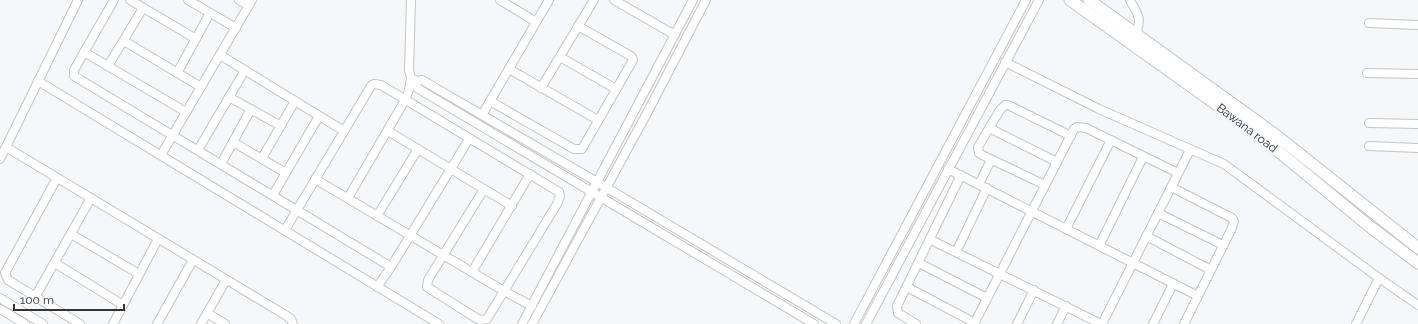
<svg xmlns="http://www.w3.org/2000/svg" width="1418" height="324" font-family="Raleway,sans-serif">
  <rect width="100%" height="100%" fill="#f6f7f8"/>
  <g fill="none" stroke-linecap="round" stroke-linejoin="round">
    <defs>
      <g id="minor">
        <polyline points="114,0 74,70 74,76 391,267"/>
        <polyline points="130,0 196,39"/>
        <polyline points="188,0 236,28"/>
        <polyline points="239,0 249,6"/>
        <polyline points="411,0 409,70 411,78 415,80"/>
        <polyline points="500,0 536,22"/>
        <polyline points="614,0 675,35"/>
        <path d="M1130,0C1138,15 1142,17 1136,34"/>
        <polyline points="1369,23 1418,25"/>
        <polyline points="124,41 201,87"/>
        <polyline points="84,52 186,112"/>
        <polyline points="220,55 344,131"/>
        <polyline points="560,57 616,89"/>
        <polyline points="1005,62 1099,109 1224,164 1379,278 1418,305"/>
        <polyline points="108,66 143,8"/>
        <polyline points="509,69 598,120"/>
        <polyline points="177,73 210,13"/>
        <polyline points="1367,73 1418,74"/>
        <polyline points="38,81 439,324"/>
        <polyline points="541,88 594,0"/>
        <polyline points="229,97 281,126"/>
        <polyline points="490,101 574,149 582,149 633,60 632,57 629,55 578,26"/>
        <polyline points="482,115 549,0"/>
        <polyline points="1369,123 1418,124"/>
        <polyline points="989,128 1057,162"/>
        <polyline points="388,131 512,206"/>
        <polyline points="233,142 286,173"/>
        <polyline points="1369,146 1418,148"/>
        <polyline points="6,147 287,316 291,319 293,324"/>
        <polyline points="198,150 245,70"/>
        <polyline points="161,155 252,0"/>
        <polyline points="262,158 295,101"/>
        <polyline points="0,159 78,0"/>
        <polyline points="221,164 251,109"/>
        <polyline points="948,169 1198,296"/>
        <polyline points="57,178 5,273 8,280 80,324"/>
        <polyline points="315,179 504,291 532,306"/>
        <polyline points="979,184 991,160"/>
        <polyline points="1045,185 982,155 979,153 978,147 1000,110 1005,105 1008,105 1071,136"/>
        <polyline points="1171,187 1232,218 1234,221 1232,228 1184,324"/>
        <polyline points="273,195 319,116"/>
        <polyline points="348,198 405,100 409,90 411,78"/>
        <polyline points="1158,213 1223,245"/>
        <polyline points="377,216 418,149"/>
        <polyline points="1066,229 1111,140"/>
        <polyline points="285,230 371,86 374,84 381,85 559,192 560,196 557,204 487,319 480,320 476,318 427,287 428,280 484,189"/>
        <polyline points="71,234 139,274"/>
        <polyline points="1146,236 1211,270"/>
        <polyline points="931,240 1101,324"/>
        <polyline points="1099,246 1143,157"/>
        <polyline points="956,252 987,188"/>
        <polyline points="55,263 123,305"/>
        <polyline points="919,263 987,298"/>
        <polyline points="472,272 530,174"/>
        <polyline points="377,287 391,267 469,139"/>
        <polyline points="907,287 975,323"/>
        <polyline points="35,297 91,198"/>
        <polyline points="0,298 43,324"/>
        <polyline points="0,309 25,324"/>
        <polyline points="207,313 225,324"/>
        <polyline points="113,324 158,239"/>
        <polyline points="157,324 193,260"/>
        <polyline points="201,324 226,280"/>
        <polyline points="522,324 693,0"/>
        <polyline points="532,324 646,115 706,0"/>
        <polyline points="814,324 417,88 416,81 422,80 597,182 836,324"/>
        <polyline points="854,324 1026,0"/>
        <polyline points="866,324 1039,0"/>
        <polyline points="916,324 898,313 897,306 961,175"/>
        <polyline points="974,324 1074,129 1077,127 1086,128 1178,173"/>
        <polyline points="1017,324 1034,290"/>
        <polyline points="1057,324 1066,306"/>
        <polyline points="1102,324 1190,150"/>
        <polyline points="1153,324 1173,284"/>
        <polyline points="1356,324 1379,278"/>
      </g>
      <g id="major">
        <polyline points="1070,0 1255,132 1369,226 1418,263"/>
        <polyline points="1089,0 1277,136 1418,248"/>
      </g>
    </defs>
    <use href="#minor" stroke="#c4c5c6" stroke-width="10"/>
    <use href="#major" stroke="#c4c5c6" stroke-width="13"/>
    <use href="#minor" stroke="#fff" stroke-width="8"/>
    <use href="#major" stroke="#fff" stroke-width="11"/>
  </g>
  <g text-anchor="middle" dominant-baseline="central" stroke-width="4" stroke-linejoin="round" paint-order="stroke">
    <g font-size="12" fill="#343435" stroke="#f6f7f8">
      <text transform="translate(1247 128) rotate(37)">Bawana road</text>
    </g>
  </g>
  <path d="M14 304v6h110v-6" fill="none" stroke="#343435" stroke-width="2"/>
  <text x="20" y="304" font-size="12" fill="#343435" stroke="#f6f7f8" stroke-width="3" paint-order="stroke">100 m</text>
</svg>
